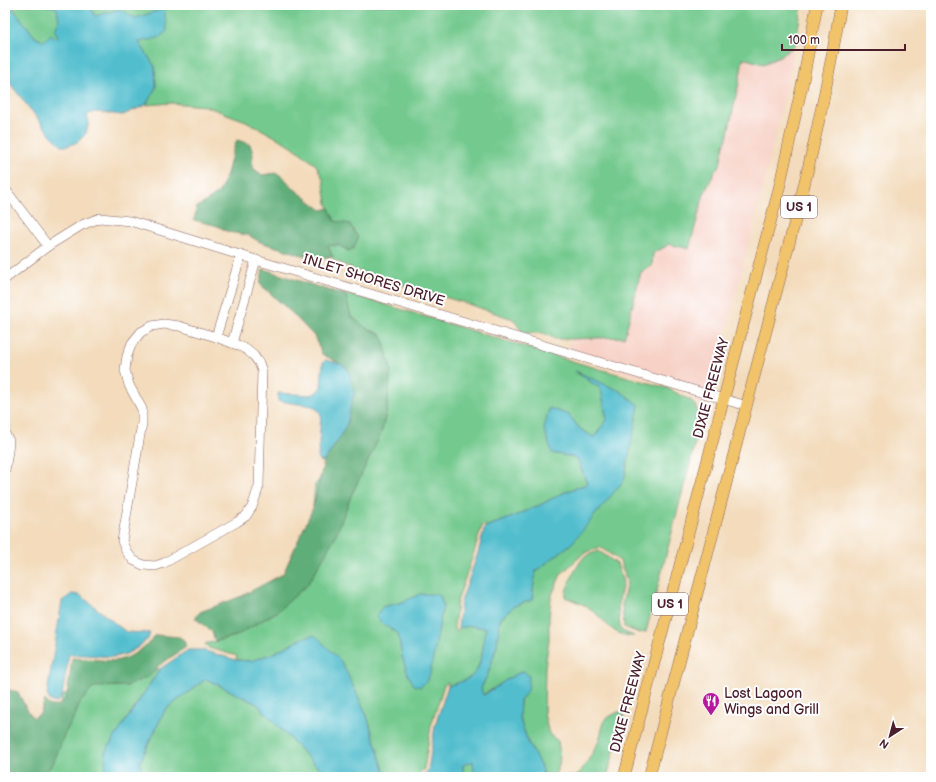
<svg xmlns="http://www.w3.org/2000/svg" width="936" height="782" font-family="'Balsamiq Sans',sans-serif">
  <rect width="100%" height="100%" fill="#fff"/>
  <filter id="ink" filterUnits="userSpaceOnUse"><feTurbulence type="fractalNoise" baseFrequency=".025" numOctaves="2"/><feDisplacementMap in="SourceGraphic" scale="8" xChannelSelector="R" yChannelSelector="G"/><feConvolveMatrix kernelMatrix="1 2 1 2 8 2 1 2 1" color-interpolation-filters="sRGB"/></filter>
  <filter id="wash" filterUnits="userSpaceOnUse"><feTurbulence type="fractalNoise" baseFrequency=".012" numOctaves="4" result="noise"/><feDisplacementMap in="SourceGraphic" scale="16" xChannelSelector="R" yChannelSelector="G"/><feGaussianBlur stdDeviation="0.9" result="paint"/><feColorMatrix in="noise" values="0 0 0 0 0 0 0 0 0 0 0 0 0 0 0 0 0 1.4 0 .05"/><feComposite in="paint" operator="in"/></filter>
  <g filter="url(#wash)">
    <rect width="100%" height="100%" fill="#f3dbbc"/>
    <polygon fill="#f7d1c6" points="795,46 790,71 762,192 706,410 702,409 695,398 669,385 566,355 572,338 630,315 640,273 652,266 653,250 664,248 669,244 688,248 699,203 708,188 715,171 720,165 739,83 742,57 777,58"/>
    <g fill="#73c98e" stroke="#5e745c">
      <path d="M10,5H802L795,46L777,58L763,64L743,58L739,83L727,138L724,145L720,165L715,171L704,194L689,249L669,244C664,248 659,250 653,253L652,266L641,272L625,335L624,337L572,339H555L544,333H523L513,319L465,303L386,280L353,269L334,260L327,246L338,245L349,251L342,223L334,221L327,203L323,179L316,165L292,146L246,121L205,106L170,103L146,105L156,87L155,67L139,42L61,48L36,38Z"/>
      <path d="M270,277L367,299L582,364L667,388L692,401L702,417L646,632L639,633L624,627L622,606L627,581L620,561L600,547L584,553L561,574L551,597L549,618V640L545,667L544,714L549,734L558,741C560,755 562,765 553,777H543V771L528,742L519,717L520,701L528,690L517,674C505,680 494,689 482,695L481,688L488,674L497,645L500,619L514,606L532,600L535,572L572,543L639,405L577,373L601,389L607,420L594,438L580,429L569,415L552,453L577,457L587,484L565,492L538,506L508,519L485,527L484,524L482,526L474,552L457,602L454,629L457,632L458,628L471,626L486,628C484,639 482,666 474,674C468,681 456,683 448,686V682L444,685L431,726L424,769L415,777H386L366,713L303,638L274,653L251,661L236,660L237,656L209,648L205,644L236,636L278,611L308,531L313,506L315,485L329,467L358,424L363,372Z"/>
      <path d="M599,551L617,564L623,582L618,606L620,628L622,631L634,636C613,638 604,618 588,607C581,603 572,600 565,597C566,587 577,565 584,557C588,554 594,553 599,551Z"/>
      <polygon points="160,669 105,752 106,777 5,777 57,718 62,696 81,686 114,674"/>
      <polygon points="206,679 257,704 315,765 333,777 143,777 140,762 165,710"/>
      <polygon points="618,712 625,712 607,777 568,777 568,776 576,777 586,764 598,743 605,719"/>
      <polygon points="473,761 477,773 488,770 489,777 461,777 463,775 463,765"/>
    </g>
    <g fill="#5ead79" stroke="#546652">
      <path d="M237,140L250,144L253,154L252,167L262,175L277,173L285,179L293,188L322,210L329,208L335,221L350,224L358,238L354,248L349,251L338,245L328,246L333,257L312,258L260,242L248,235L228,232L218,226L194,220L197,207C204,203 216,196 220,190C229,176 230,155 237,140Z"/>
      <polygon points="263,269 346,296 351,316 366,328 382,335 391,370 387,410 381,434 352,494 335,537 308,584 278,611 236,636 215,641 212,632 195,618 200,612 242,596 283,574 313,508 324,461 341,436 347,423 341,364 322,354 314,336 292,313 260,284"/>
      <path d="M156,635L179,637L184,640L186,647L158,666L153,673L149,676L127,686L94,687L80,703L75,716L65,733L53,764L42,777H5V689L18,692L25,706L33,718L40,714L45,700C47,704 48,705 52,706C58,707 62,703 65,699C68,694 71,666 72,658L115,661L127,658L139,651L150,642Z"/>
    </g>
    <g fill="#51bdcd" stroke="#4e6e7c">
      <polygon points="5,5 10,5 36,38 44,41 51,34 55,38 58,37 55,30 59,21 57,8 44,5 90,5 95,16 120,9 135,18 164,9 167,31 159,38 139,42 155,67 156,87 146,105 134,110 123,115 96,112 89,114 87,116 89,122 86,133 79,141 68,146 62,146 49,133 8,81 11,79 5,71"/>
      <polygon points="326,360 341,364 348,369 354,392 347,423 341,436 324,461 321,462 318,459 321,414 318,410 313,406 278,401 278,393 312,395 317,392 321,387 323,362"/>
      <path d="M575,371L620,391L639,405L624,480L572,543L535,572L532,600L514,606L500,619L497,645L488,674L481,688L483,695C497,688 508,676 524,671L529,676L528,690L520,701L519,717L528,742L543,771V777H489L488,771L477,773L474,771L473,761L463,765V775L461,777H421L428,771L435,726L448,686C456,683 468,681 474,674C482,666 484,639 486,628L471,626L458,628L461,602L478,553L485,527L508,519L538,506L565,492L587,484L577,458L552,453L544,429L549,408L569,415L580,429L594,437L607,420L601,389Z"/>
      <polygon points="72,594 80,595 126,632 150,633 148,639 137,648 126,654 115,657 69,654 62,696 56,703 50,701 47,694 62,601"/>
      <path d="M420,594H436L441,597L443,606L430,674L426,682L420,687L414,685L408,675L402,657L398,633C389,628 383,626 376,616L382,607L390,605L403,602Z"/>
      <polygon points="315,635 341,661 366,713 386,777 333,777 315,765 257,704 206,679 165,710 140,762 143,777 106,777 105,752 160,669 188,650 202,650 236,660 251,661 274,653 303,638"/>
    </g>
  </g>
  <g filter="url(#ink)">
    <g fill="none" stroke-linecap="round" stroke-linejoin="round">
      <defs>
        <g id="minor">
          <polyline points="5,189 48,246"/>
          <polyline points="5,279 48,246 82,225 100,218 130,221 256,260 747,406"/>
          <polygon points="164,324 179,326 216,337 240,346 247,350 254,356 259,363 262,371 259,486 252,507 246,516 237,522 164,563 155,566 143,565 133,560 126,551 122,541 142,423 142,409 129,385 125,370 127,356 132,343 141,332 152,326"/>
          <polyline points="216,337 241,255"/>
          <polyline points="232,343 256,260"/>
          <polyline points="5,434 9,441 8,451 5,470"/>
        </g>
        <g id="major">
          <polyline points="624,777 778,193 803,81 817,5"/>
          <path d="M649,777L801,198C817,134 830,70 841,5"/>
        </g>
      </defs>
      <use href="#minor" stroke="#85615e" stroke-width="10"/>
      <use href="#major" stroke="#85615e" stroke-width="12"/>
      <use href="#minor" stroke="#fff" stroke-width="9"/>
      <use href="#major" stroke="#f1c36a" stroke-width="11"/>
    </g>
  </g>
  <defs>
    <symbol id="restaurant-pin" viewBox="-11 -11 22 30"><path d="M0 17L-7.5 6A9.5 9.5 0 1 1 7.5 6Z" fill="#b5179e" stroke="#fff"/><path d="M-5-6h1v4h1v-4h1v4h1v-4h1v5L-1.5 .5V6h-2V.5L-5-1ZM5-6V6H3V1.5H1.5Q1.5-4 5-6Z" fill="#fff"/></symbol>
  </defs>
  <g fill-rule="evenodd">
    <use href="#restaurant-pin" x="701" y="691" width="20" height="27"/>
  </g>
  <g text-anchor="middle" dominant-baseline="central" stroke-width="4" stroke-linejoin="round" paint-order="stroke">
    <g fill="#fff" stroke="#80626b" stroke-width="1">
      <rect x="781" y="196" width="36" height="22" rx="3"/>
      <rect x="652" y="593" width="36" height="22" rx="3"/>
    </g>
    <g font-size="13" font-weight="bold" fill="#4a1f2b">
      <text x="799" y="207">US 1</text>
      <text x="670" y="604">US 1</text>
    </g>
    <g font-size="14" fill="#4a1f2b" stroke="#fff">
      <text transform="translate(374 280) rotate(17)">INLET SHORES DRIVE</text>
      <text transform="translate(711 388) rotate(-75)">DIXIE FREEWAY</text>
      <text transform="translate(628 702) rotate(-75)">DIXIE FREEWAY</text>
    </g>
    <g font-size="14" fill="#4a1f2b" stroke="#fff" text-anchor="start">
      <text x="724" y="693">Lost Lagoon<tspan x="724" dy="16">Wings and Grill</tspan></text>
    </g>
  </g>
  <rect width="936" height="782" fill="none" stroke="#fff" stroke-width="20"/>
  <g transform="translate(890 736) rotate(216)" stroke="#ffffff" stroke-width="3" paint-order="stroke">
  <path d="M0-3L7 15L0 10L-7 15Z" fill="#4a1f2b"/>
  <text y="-6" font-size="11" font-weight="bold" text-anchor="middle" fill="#4a1f2b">N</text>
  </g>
  <path d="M782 44v6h123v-6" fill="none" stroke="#4a1f2b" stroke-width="2"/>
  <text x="788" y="44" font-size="12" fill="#4a1f2b" stroke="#ffffff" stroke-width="3" paint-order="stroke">100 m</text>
</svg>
